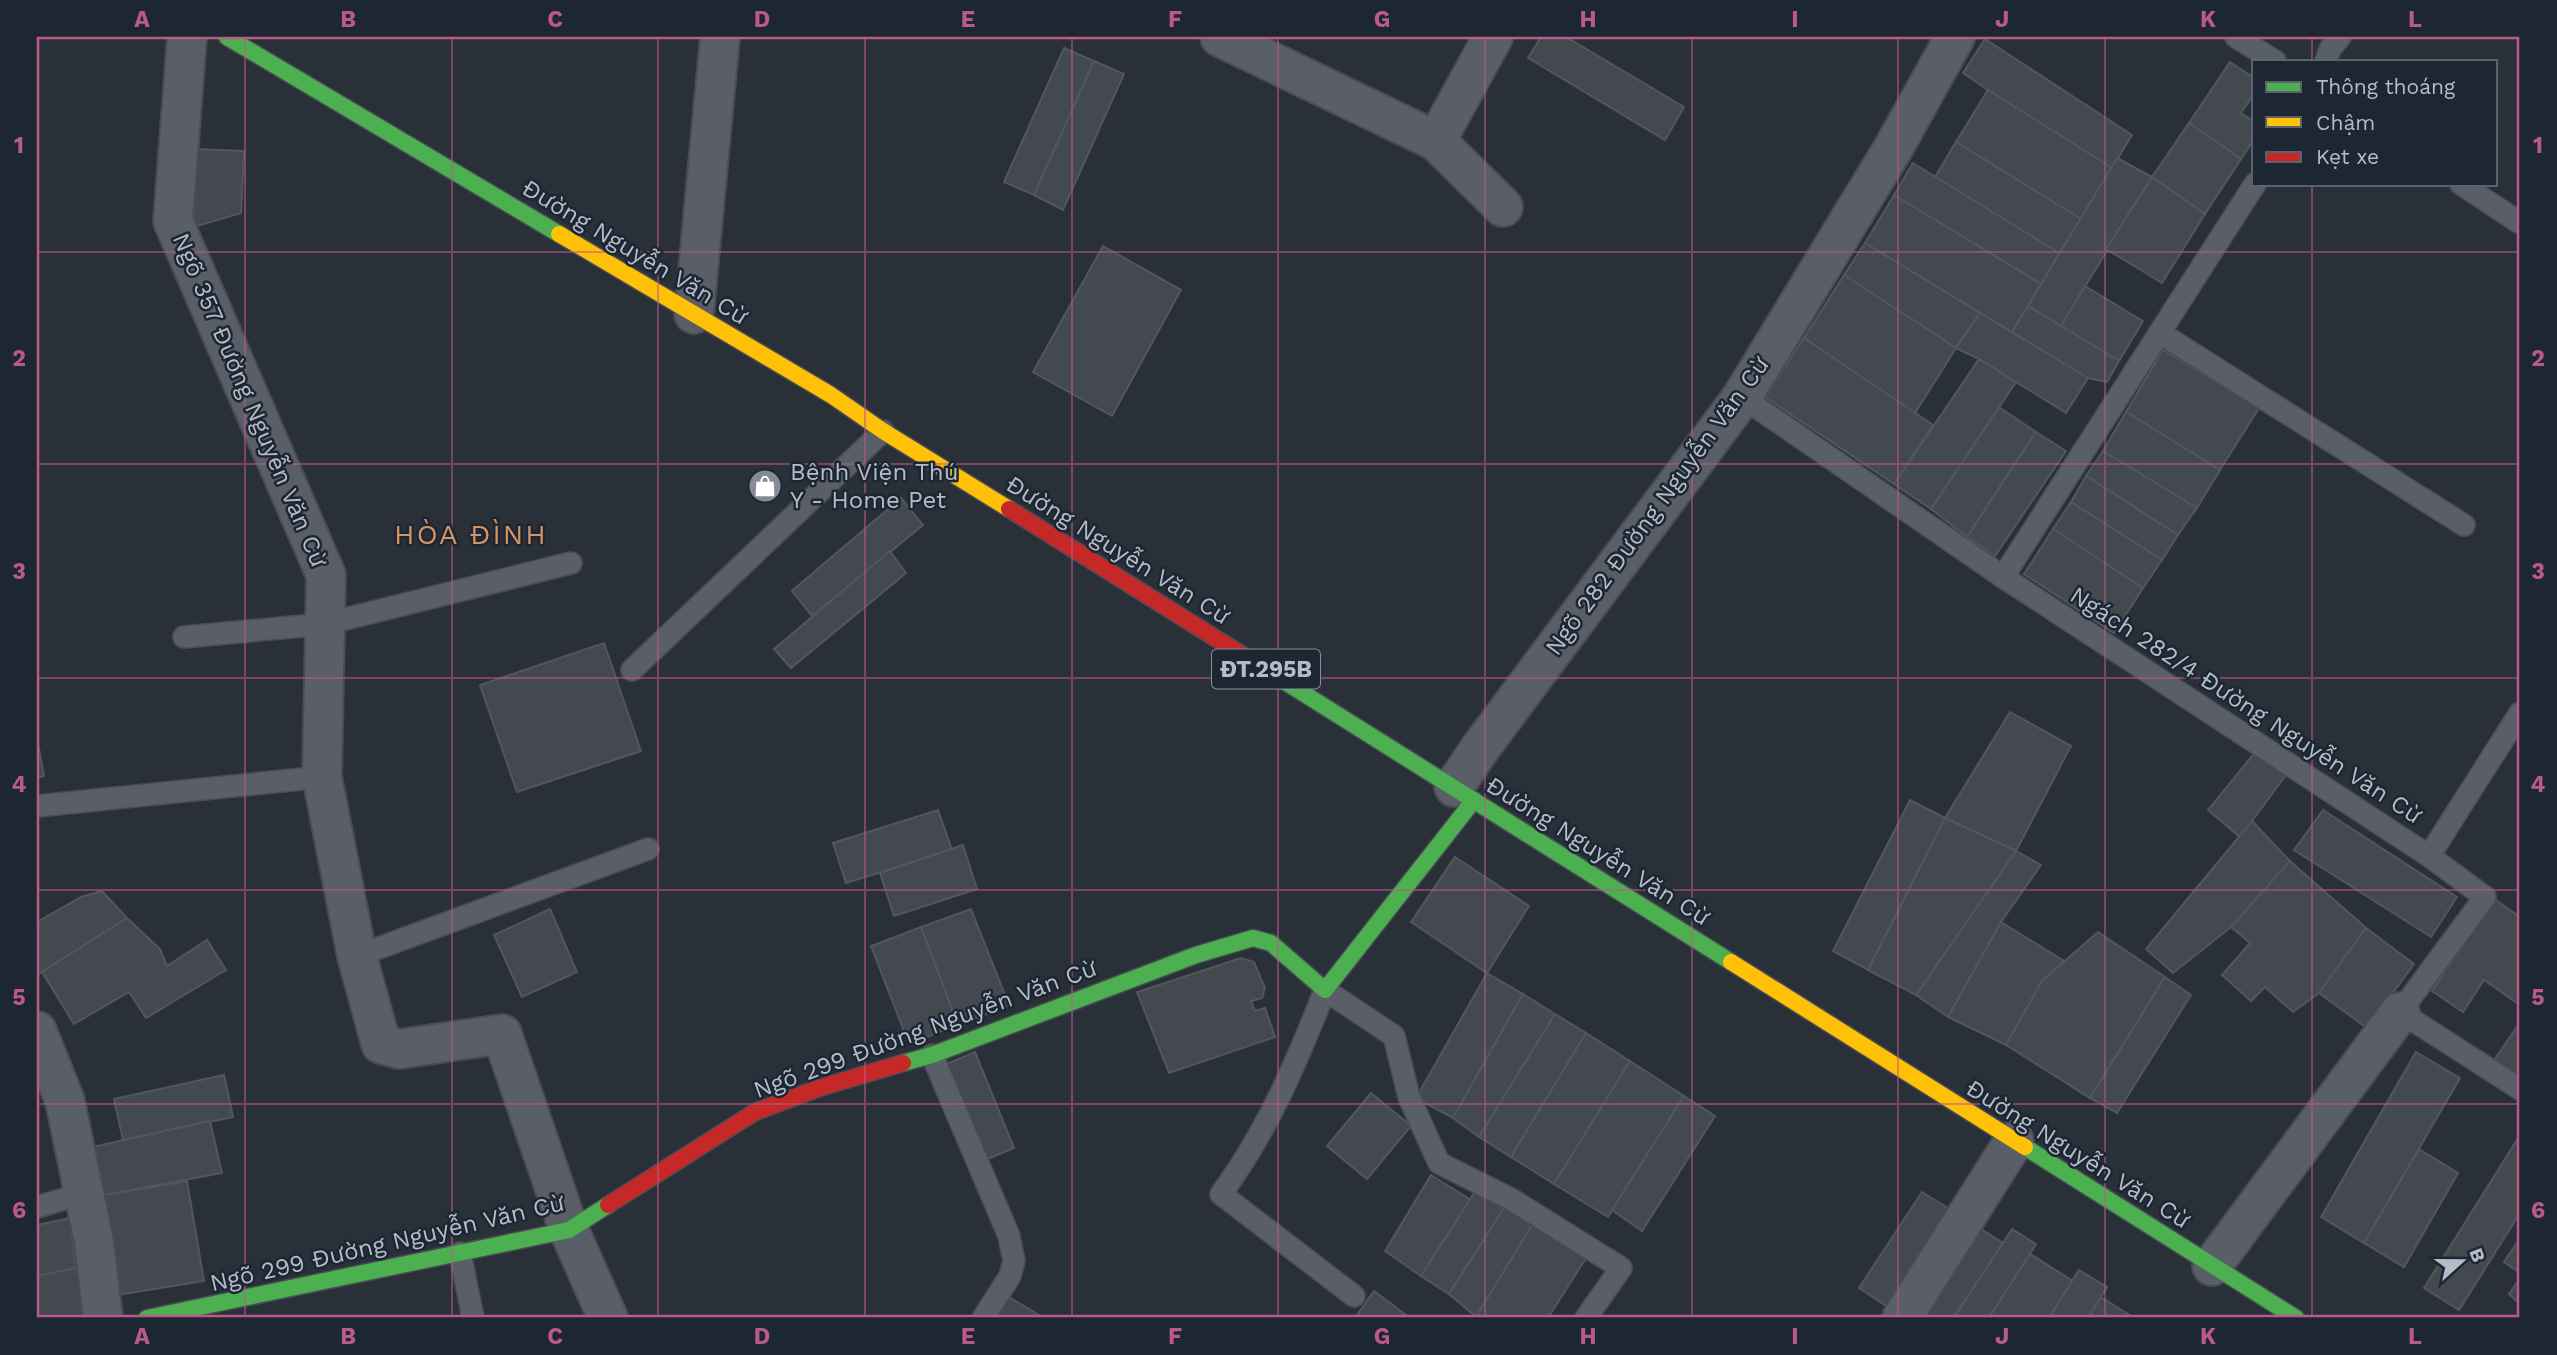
<svg xmlns="http://www.w3.org/2000/svg" width="2557" height="1355" font-family="'Work Sans',sans-serif">
  <rect width="100%" height="100%" fill="#2a3038"/>
  <g fill="#444950" stroke="#52575f" stroke-width="2">
    <polygon points="1541,37 1566,37 1684,107 1665,140 1528,58"/>
    <polygon points="1985,39 2132,135 2112,168 1988,90 1963,73"/>
    <polygon points="1064,48 1094,61 1034,195 1004,182"/>
    <polygon points="1094,61 1124,74 1063,210 1034,195"/>
    <polygon points="2230,62 2254,78 2254,94 2241,113 2254,122 2254,139 2241,159 2189,123"/>
    <polygon points="1988,90 2112,168 2081,219 1956,142"/>
    <polygon points="2189,123 2241,159 2205,214 2152,177"/>
    <polygon points="1956,142 2081,219 2059,253 1935,177"/>
    <polygon points="196,149 244,151 241,213 194,227"/>
    <polygon points="2117,158 2152,177 2061,326 2028,306"/>
    <polygon points="1913,163 2059,253 2041,284 1894,195"/>
    <polygon points="2152,177 2205,214 2162,283 2106,249"/>
    <polygon points="1894,195 2041,284 2012,332 1865,243"/>
    <polygon points="1865,243 1980,313 1956,348 1844,275"/>
    <polygon points="1103,246 1181,290 1112,416 1033,372"/>
    <polygon points="1844,275 1956,348 1915,413 1804,338"/>
    <polygon points="2085,286 2143,321 2119,361 2061,326"/>
    <polygon points="2028,306 2119,361 2107,382 2088,378 2012,332"/>
    <polygon points="1980,313 2088,378 2066,413 1979,359 1956,348"/>
    <polygon points="1804,338 1933,425 1894,484 1765,397"/>
    <polygon points="2163,350 2259,408 2220,470 2126,412"/>
    <polygon points="1979,359 2016,382 1931,509 1894,484"/>
    <polygon points="1999,407 2036,432 1967,537 1931,509"/>
    <polygon points="2126,412 2220,470 2197,508 2103,451"/>
    <polygon points="2036,432 2066,451 1995,556 1967,537"/>
    <polygon points="2103,451 2197,508 2178,535 2086,476"/>
    <polygon points="2086,476 2178,535 2162,560 2071,502"/>
    <polygon points="901,498 923,525 812,616 792,591"/>
    <polygon points="2071,502 2162,560 2143,588 2053,529"/>
    <polygon points="2053,529 2143,588 2114,633 2024,574"/>
    <polygon points="890,551 906,573 791,668 774,649"/>
    <polygon points="604,643 641,751 517,792 480,685"/>
    <polygon points="2010,712 2071,746 2016,851 1945,818"/>
    <polygon points="37,738 44,776 37,778"/>
    <polygon points="2257,750 2286,775 2240,837 2208,810"/>
    <polygon points="1910,800 1945,818 1868,970 1833,951"/>
    <polygon points="938,810 952,850 846,883 833,843"/>
    <polygon points="2323,810 2457,897 2431,937 2294,850"/>
    <polygon points="1945,818 2016,851 1916,995 1868,970"/>
    <polygon points="2252,821 2290,861 2231,927 2173,973 2146,949"/>
    <polygon points="963,845 977,889 894,916 880,873"/>
    <polygon points="2016,851 2041,865 2001,922 1948,1017 1916,995"/>
    <polygon points="1455,857 1529,906 1487,973 1411,922"/>
    <polygon points="2290,861 2366,928 2319,993 2293,1012 2265,987 2251,1001 2222,975 2250,943 2231,927"/>
    <polygon points="102,891 127,918 37,975 37,922 81,897"/>
    <polygon points="2493,898 2520,917 2520,1005 2484,980 2463,1012 2432,991"/>
    <polygon points="550,909 577,972 522,997 494,935"/>
    <polygon points="971,909 1009,1005 958,1025 921,927"/>
    <polygon points="127,918 160,949 167,966 207,940 226,970 146,1018 129,992 74,1024 42,972"/>
    <polygon points="2001,922 2064,961 2042,981 2006,1045 1948,1017"/>
    <polygon points="921,927 958,1025 909,1044 871,946"/>
    <polygon points="2366,928 2414,964 2367,1028 2319,993"/>
    <polygon points="2098,932 2165,977 2090,1098 2006,1045 2042,981"/>
    <polygon points="1241,958 1254,962 1265,988 1262,998 1251,1001 1255,1011 1265,1008 1275,1037 1169,1073 1137,992"/>
    <polygon points="1487,973 1523,994 1453,1118 1416,1098"/>
    <polygon points="2165,977 2191,995 2117,1113 2090,1098"/>
    <polygon points="1523,994 1555,1014 1479,1137 1453,1118"/>
    <polygon points="1555,1014 1586,1033 1511,1157 1479,1137"/>
    <polygon points="2520,1022 2520,1080 2493,1062"/>
    <polygon points="1586,1033 1630,1061 1554,1184 1511,1157"/>
    <polygon points="975,1052 1014,1148 981,1162 942,1066"/>
    <polygon points="2416,1052 2460,1078 2364,1243 2321,1217"/>
    <polygon points="1630,1061 1684,1096 1608,1217 1554,1184"/>
    <polygon points="224,1075 233,1117 123,1140 114,1099"/>
    <polygon points="1371,1093 1411,1126 1367,1179 1327,1146"/>
    <polygon points="1684,1096 1715,1116 1642,1231 1612,1210"/>
    <polygon points="210,1121 222,1173 99,1196 92,1147"/>
    <polygon points="2520,1135 2520,1213 2459,1310 2424,1288"/>
    <polygon points="2419,1149 2458,1173 2404,1267 2364,1243"/>
    <polygon points="1431,1175 1471,1200 1421,1276 1385,1251"/>
    <polygon points="187,1181 204,1281 117,1295 99,1196"/>
    <polygon points="1478,1187 1506,1205 1449,1294 1421,1276"/>
    <polygon points="1922,1192 1959,1215 1897,1313 1859,1288"/>
    <polygon points="1506,1205 1534,1222 1476,1317 1449,1294"/>
    <polygon points="70,1218 76,1268 37,1276 37,1225"/>
    <polygon points="1534,1222 1588,1255 1548,1318 1478,1318 1476,1317"/>
    <polygon points="1970,1222 2003,1243 1953,1318 1910,1318"/>
    <polygon points="2012,1229 2036,1244 1989,1318 1954,1318"/>
    <polygon points="2520,1238 2520,1273 2504,1262"/>
    <polygon points="2030,1254 2073,1281 2049,1318 1989,1318"/>
    <polygon points="76,1268 86,1318 37,1318 37,1276"/>
    <polygon points="2079,1270 2107,1287 2101,1297 2088,1318 2049,1318"/>
    <polygon points="2520,1278 2520,1304 2509,1294"/>
    <polygon points="1374,1291 1410,1318 1355,1318"/>
    <polygon points="1007,1296 1044,1318 997,1318"/>
    <polygon points="2101,1297 2134,1318 2088,1318"/>
  </g>
  <g fill="none" stroke-linecap="round" stroke-linejoin="round">
    <defs>
      <g id="lane">
        <polyline points="2236,37 2275,61"/>
        <polyline points="2326,61 2330,49 2340,37"/>
        <polyline points="2461,184 2520,223"/>
        <polyline points="2160,333 2464,525"/>
        <polyline points="1742,397 2003,577 2429,856 2485,897 2400,1012 2520,1089"/>
        <polyline points="2003,577 2255,184"/>
        <polyline points="184,637 325,624 571,563"/>
        <polyline points="632,670 883,431"/>
        <polyline points="37,806 322,777"/>
        <polyline points="2429,856 2520,713"/>
        <polyline points="357,956 648,849"/>
        <polyline points="932,1055 1009,1236 1014,1261 1010,1276 983,1318"/>
        <polyline points="37,1207 84,1193"/>
        <polyline points="460,1253 473,1318"/>
        <path d="M1354,1296L1221,1194C1267,1132 1297,1061 1325,990L1394,1036L1409,1097L1439,1163L1511,1199L1621,1268L1586,1318"/>
      </g>
      <g id="street">
        <polyline points="187,37 173,221 326,575 322,777 357,956 381,1044 399,1049 502,1034 569,1230 608,1318"/>
        <polyline points="1220,37 1436,141 1503,207"/>
        <polyline points="1436,141 1493,37"/>
        <polyline points="694,314 720,37"/>
        <polyline points="1454,787 1481,747 1742,397 1894,147 1955,37"/>
        <polyline points="37,1031 65,1101 94,1242 103,1318"/>
        <polyline points="2212,1266 2400,1012"/>
        <polyline points="1902,1318 2014,1141"/>
      </g>
      <g id="fast">
        <polyline points="227,37 559,234"/>
        <polyline points="1244,656 1731,962"/>
        <polyline points="903,1063 932,1055 1196,955 1253,938 1271,943 1325,990 1474,800"/>
        <polyline points="2025,1147 2296,1318"/>
        <polyline points="147,1318 569,1230 608,1205"/>
      </g>
      <g id="slow">
        <polyline points="559,234 831,395 883,431 1009,509"/>
        <polyline points="1731,962 2025,1147"/>
      </g>
      <g id="jam">
        <polyline points="1009,509 1244,656"/>
        <polyline points="608,1205 755,1112 819,1088 903,1063"/>
      </g>
    </defs>
    <use href="#lane" stroke="#484c53" stroke-width="24"/>
    <use href="#street" stroke="#484c53" stroke-width="42"/>
    <use href="#fast" stroke="#484c53" stroke-width="19"/>
    <use href="#slow" stroke="#484c53" stroke-width="19"/>
    <use href="#jam" stroke="#484c53" stroke-width="19"/>
    <use href="#lane" stroke="#5a5e66" stroke-width="21"/>
    <use href="#street" stroke="#5a5e66" stroke-width="38"/>
    <use href="#fast" stroke="#4caf50" stroke-width="16"/>
    <use href="#slow" stroke="#ffc107" stroke-width="16"/>
    <use href="#jam" stroke="#c62828" stroke-width="16"/>
  </g>
  <path fill="none" stroke="#bc5a87" stroke-width="2" stroke-opacity="0.55" d="M245,37V1318M452,37V1318M658,37V1318M865,37V1318M1072,37V1318M1278,37V1318M1485,37V1318M1692,37V1318M1898,37V1318M2105,37V1318M2312,37V61M2312,184V1318M37,252H2520M37,464H2520M37,678H2520M37,890H2520M37,1104H2520"/>
  <defs>
    <symbol id="shop-disc" viewBox="-11 -11 22 22"><circle r="9.5" fill="#848b96" stroke="#1d2633"/><path d="M-5-2.5h2.3a2.7 3.5 0 0 1 5.4 0H5L5.5 6h-11ZM-1.5-2.5h3a1.5 2.3 0 0 0-3 0Z" fill="#fff"/></symbol>
  </defs>
  <g fill-rule="evenodd">
    <use href="#shop-disc" x="746" y="467" width="38" height="38"/>
  </g>
  <g text-anchor="middle" dominant-baseline="central" stroke-width="5" stroke-linejoin="round" paint-order="stroke">
    <rect fill="#1d2633" stroke="#878f9c" stroke-width="2" x="1212" y="649.5" width="108" height="39" rx="5"/>
    <g font-size="23" font-weight="bold" fill="#b4bcc9">
      <text x="1266" y="669">ĐT.295B</text>
    </g>
    <g font-size="24" fill="#b4bcc9" stroke="#1d2633">
      <text transform="translate(635 252) rotate(31)">Đường Nguyễn Văn Cừ</text>
      <text transform="translate(250 400) rotate(67)">Ngõ 357 Đường Nguyễn Văn Cừ</text>
      <text transform="translate(1657 506) rotate(-54)">Ngõ 282 Đường Nguyễn Văn Cừ</text>
      <text transform="translate(1118 550) rotate(32)">Đường Nguyễn Văn Cừ</text>
      <text transform="translate(2246 705) rotate(33)">Ngách 282/4 Đường Nguyễn Văn Cừ</text>
      <text transform="translate(1598 851) rotate(32)">Đường Nguyễn Văn Cừ</text>
      <text transform="translate(925 1029) rotate(-20)">Ngõ 299 Đường Nguyễn Văn Cừ</text>
      <text transform="translate(2078 1154) rotate(32)">Đường Nguyễn Văn Cừ</text>
      <text transform="translate(387 1243) rotate(-13)">Ngõ 299 Đường Nguyễn Văn Cừ</text>
    </g>
    <g font-size="24" fill="#b4bcc9" stroke="#1d2633" text-anchor="start">
      <text x="790" y="472">Bệnh Viện Thú<tspan x="790" dy="28">Y - Home Pet</tspan></text>
    </g>
    <g font-size="28" letter-spacing="2" fill="#d59563" stroke="#1d2633">
      <text x="471" y="534">HÒA ĐÌNH</text>
    </g>
  </g>
  <rect width="2557" height="1355" fill="none" stroke="#1d2633" stroke-width="77"/>
  <rect x="2252" y="60" width="245" height="126" fill="#1d2633" stroke="#59626f" stroke-width="2"/>
  <rect x="2266" y="82" width="35" height="10" fill="#4caf50" stroke="#59626f" stroke-width="2"/>
  <text x="2316" y="94" font-size="21" fill="#b4bcc9">Thông thoáng</text>
  <rect x="2266" y="117" width="35" height="10" fill="#ffc107" stroke="#59626f" stroke-width="2"/>
  <text x="2316" y="130" font-size="21" fill="#b4bcc9">Chậm</text>
  <rect x="2266" y="152" width="35" height="10" fill="#c62828" stroke="#59626f" stroke-width="2"/>
  <text x="2316" y="164" font-size="21" fill="#b4bcc9">Kẹt xe</text>
  <g transform="translate(2462 1261) rotate(69)" stroke="#1d2633" stroke-width="5" paint-order="stroke">
  <path d="M0-5L12 26L0 18L-12 26Z" fill="#b4bcc9"/>
  <text y="-10" font-size="19" font-weight="bold" text-anchor="middle" fill="#b4bcc9">B</text>
  </g>
  <rect x="38" y="38" width="2480" height="1278" fill="none" stroke="#bc5a87" stroke-width="2.5"/>
  <g font-size="23" text-anchor="middle" font-weight="bold" fill="#bc5a87">
    <text x="142" y="27">A</text>
    <text x="348" y="27">B</text>
    <text x="555" y="27">C</text>
    <text x="762" y="27">D</text>
    <text x="968" y="27">E</text>
    <text x="1175" y="27">F</text>
    <text x="1382" y="27">G</text>
    <text x="1588" y="27">H</text>
    <text x="1795" y="27">I</text>
    <text x="2002" y="27">J</text>
    <text x="2208" y="27">K</text>
    <text x="2415" y="27">L</text>
    <text x="19" y="153">1</text>
    <text x="2538" y="153">1</text>
    <text x="19" y="366">2</text>
    <text x="2538" y="366">2</text>
    <text x="19" y="579">3</text>
    <text x="2538" y="579">3</text>
    <text x="19" y="792">4</text>
    <text x="2538" y="792">4</text>
    <text x="19" y="1005">5</text>
    <text x="2538" y="1005">5</text>
    <text x="19" y="1218">6</text>
    <text x="2538" y="1218">6</text>
    <text x="142" y="1344">A</text>
    <text x="348" y="1344">B</text>
    <text x="555" y="1344">C</text>
    <text x="762" y="1344">D</text>
    <text x="968" y="1344">E</text>
    <text x="1175" y="1344">F</text>
    <text x="1382" y="1344">G</text>
    <text x="1588" y="1344">H</text>
    <text x="1795" y="1344">I</text>
    <text x="2002" y="1344">J</text>
    <text x="2208" y="1344">K</text>
    <text x="2415" y="1344">L</text>
  </g>
</svg>
